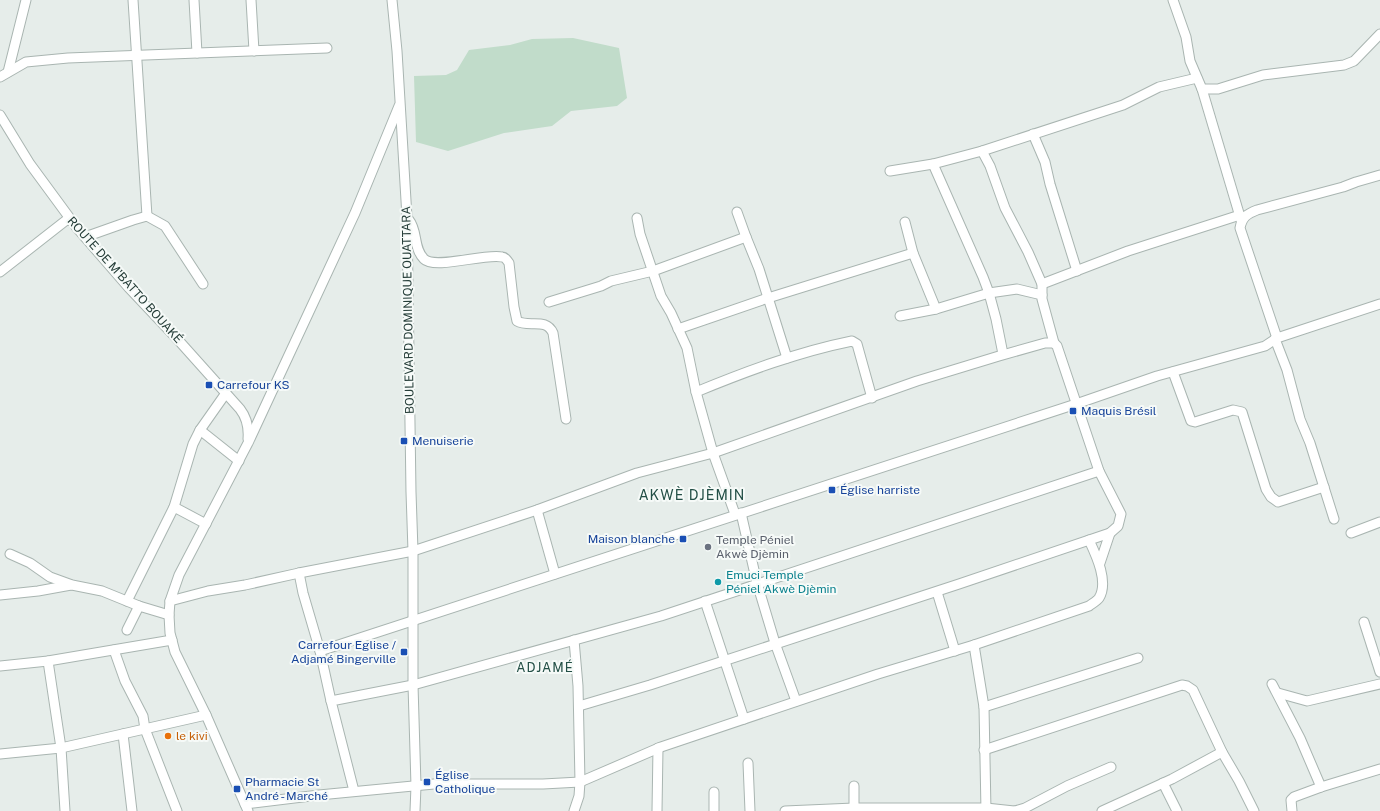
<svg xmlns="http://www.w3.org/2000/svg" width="1380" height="811" font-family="'Public Sans',sans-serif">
  <rect width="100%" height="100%" fill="#e6edea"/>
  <polygon fill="#c1dcca" points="573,38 619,48 627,98 617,106 571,111 552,126 504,133 448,151 416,142 414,76 446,75 457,70 469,50 510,45 532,39"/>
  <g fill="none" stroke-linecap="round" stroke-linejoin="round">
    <defs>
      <g id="minor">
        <polyline points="133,0 147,216"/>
        <polyline points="194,0 197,53"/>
        <polyline points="251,0 254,51"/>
        <polyline points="392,0 397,51 407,217 411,492 413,551 413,685 416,786 415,811"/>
        <polyline points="1173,0 1186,37 1190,61 1202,89 1218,89 1263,75 1344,65 1354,61 1380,34"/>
        <polyline points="8,72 26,0"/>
        <polyline points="0,77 26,62 68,58 327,48"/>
        <polyline points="1202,89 1241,220"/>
        <path d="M0,115L30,164L77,228L129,288L180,342L240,409C247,418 249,427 248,439"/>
        <polyline points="1033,134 1045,162 1050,184 1077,271"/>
        <polyline points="982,151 990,166 1005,208 1028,252 1042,284 1042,299 1054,343"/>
        <polyline points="933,164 983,277 989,293 1017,289 1042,295"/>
        <polyline points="890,171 933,164 982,151 1123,105 1159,87 1197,78"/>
        <polyline points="737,212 746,237 759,269 787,358"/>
        <polyline points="637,218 640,234 661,296 671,313 687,348 696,392 713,453 735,514"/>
        <path d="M409,220C418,231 413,248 424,259C435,270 485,253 502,257C505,257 507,260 509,263L514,307L517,321C529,328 546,317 553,333L566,419"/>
        <polyline points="905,222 913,253 936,309"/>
        <polyline points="85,237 133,220 147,216 165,226 203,284"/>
        <polyline points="0,272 69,218"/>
        <polyline points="1042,284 1128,251 1240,215"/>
        <polyline points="549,302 601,286 611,281 653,271 746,237"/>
        <polyline points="900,316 936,309 989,293 996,319 1003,354"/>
        <polyline points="678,329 768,298 913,253"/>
        <path d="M1277,338L1240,228C1242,217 1247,214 1257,210L1343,187L1356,182L1380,175"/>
        <polyline points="1275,339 1287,370 1300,419 1310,443 1334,519"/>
        <polyline points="1173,372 1191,421 1195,422 1233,410 1242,412 1266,489 1271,497 1278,502 1324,487"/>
        <path d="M696,392C747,371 798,352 852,341L857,344L872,398"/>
        <polyline points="200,430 239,461"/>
        <polyline points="174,507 206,524"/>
        <polyline points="537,510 555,574"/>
        <polyline points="741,513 757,583 775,643 796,701"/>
        <polyline points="1351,533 1380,522"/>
        <polyline points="10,554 30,563 50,577 72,585 102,591 139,606 169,615"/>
        <polyline points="1100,563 1110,533"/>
        <polyline points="299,573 413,551 537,510 637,473 713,453 917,381 999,356 1045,343 1054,343 1057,346 1099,471 1121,514 1118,526 1110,533 959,584 650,685 579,706"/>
        <polyline points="937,592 955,651"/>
        <polyline points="0,595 38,591 71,585"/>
        <polyline points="127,601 174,507 193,444 200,430 226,393"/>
        <polyline points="170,601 208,591 245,585 299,573 303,593 320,651 331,701"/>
        <polyline points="705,601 744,719"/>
        <polyline points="1364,622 1380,672"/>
        <polyline points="127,630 139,606"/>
        <polyline points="574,640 578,686 580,782 579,796 574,811"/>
        <polyline points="974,645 984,707 986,811"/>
        <polyline points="114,650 125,681 143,716 145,729 177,811"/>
        <polyline points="320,651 1076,404 1157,376 1265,346 1277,338 1380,304"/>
        <polyline points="48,661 61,748 65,811"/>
        <polyline points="0,666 48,661 172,640"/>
        <polyline points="1272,684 1300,738 1321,787"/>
        <polyline points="1278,693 1307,701 1380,684"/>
        <polyline points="984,707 1138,658"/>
        <polyline points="123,734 132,811"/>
        <polyline points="984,750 1182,685 1187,686 1193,690 1222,752 1239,781 1254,811"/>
        <polyline points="0,754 61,748 206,715"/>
        <polyline points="748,763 750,811"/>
        <polyline points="1163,783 1177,811"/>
        <polyline points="354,791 331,701 413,685 661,616 1099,471"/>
        <polyline points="714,792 714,811"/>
        <path d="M245,804L319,795L434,784H543L580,782L661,747L878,674L974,645L1089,606C1093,603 1097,601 1099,598C1109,582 1096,555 1089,540"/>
        <polyline points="248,811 206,715 175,652 170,633 169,615 170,601 179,575 248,443 355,213 399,106"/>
        <polyline points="657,811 658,748"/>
        <polyline points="785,811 854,808 986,808 1014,811"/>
        <polyline points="854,811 854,786"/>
        <polyline points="1015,811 1025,808 1067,786 1111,767"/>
        <polyline points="1102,811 1172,779 1222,752"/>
        <polyline points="1292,811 1291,800 1294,797 1321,787 1380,769"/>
      </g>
    </defs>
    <use href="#minor" stroke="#a9b5b1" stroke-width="11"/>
    <use href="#minor" stroke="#fff" stroke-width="9"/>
  </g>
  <g fill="#1a4fb4" stroke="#f6faf8" stroke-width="1.5">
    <rect x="205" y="381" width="8" height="8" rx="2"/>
    <rect x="1069" y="407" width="8" height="8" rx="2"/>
    <rect x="400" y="437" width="8" height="8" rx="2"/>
    <rect x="828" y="486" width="8" height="8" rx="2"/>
    <rect x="679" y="535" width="8" height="8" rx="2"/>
    <rect x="400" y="648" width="8" height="8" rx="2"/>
    <rect x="423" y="778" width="8" height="8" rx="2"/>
    <rect x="233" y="785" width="8" height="8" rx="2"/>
  </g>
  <circle fill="#6b7280" stroke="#f6faf8" stroke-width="1.5" cx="708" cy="547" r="4"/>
  <circle fill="#0f9aa8" stroke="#f6faf8" stroke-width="1.5" cx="718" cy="582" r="4"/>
  <circle fill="#e8710a" stroke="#f6faf8" stroke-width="1.5" cx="168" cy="736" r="4"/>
  <g text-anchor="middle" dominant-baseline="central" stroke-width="4" stroke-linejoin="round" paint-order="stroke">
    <g font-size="12" fill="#263e39" stroke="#f6faf8">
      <text transform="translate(125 280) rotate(48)">ROUTE DE M'BATTO BOUAKÉ</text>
      <text transform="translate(408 310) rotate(-91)">BOULEVARD DOMINIQUE OUATTARA</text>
    </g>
    <g font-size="12" fill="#164399" stroke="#f6faf8" text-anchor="start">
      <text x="217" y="385">Carrefour KS</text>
      <text x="1081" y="411">Maquis Brésil</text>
      <text x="412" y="441">Menuiserie</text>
      <text x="840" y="490">Église harriste</text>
      <text x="675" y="539" text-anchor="end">Maison blanche</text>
      <text x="396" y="645" text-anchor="end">Carrefour Eglise /<tspan x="396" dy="14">Adjamé Bingerville</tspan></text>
      <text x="435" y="775">Église<tspan x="435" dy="14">Catholique</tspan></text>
      <text x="245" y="782">Pharmacie St<tspan x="245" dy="14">André - Marché</tspan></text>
    </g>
    <g font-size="12" fill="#5b616d" stroke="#f6faf8" text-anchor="start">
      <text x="716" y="540">Temple Péniel<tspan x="716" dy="14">Akwè Djèmin</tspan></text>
    </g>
    <g font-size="12" fill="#0d838f" stroke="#f6faf8" text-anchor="start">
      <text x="726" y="575">Emuci Temple<tspan x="726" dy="14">Péniel Akwè Djèmin</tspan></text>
    </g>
    <g font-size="12" fill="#c56008" stroke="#f6faf8" text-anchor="start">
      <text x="176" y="736">le kivi</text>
    </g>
    <g font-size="13" letter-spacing="1" fill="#234f46" stroke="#f6faf8">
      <text x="545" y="667">ADJAMÉ</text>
    </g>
    <g font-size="14" letter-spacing="1" fill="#234f46" stroke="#f6faf8">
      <text x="692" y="495">AKWÈ DJÈMIN</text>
    </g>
  </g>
</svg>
